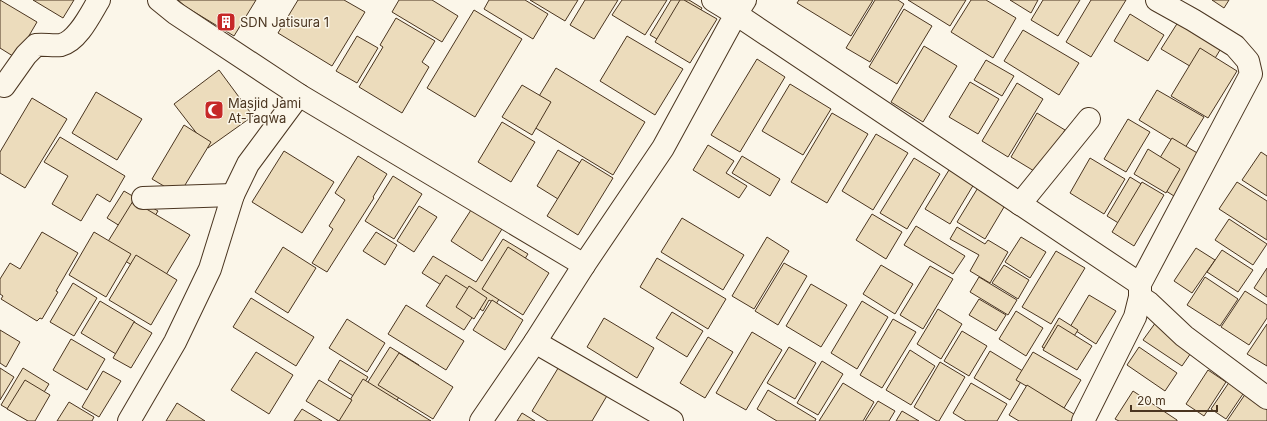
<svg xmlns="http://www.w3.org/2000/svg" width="1267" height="421" font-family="Inter,sans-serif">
  <rect width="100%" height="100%" fill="#fbf6e9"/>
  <g fill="#ecdcbc" stroke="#4a3520">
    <polygon points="0,0 37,22 16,58 0,48"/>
    <polygon points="33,0 74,0 63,18"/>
    <polygon points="178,0 256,0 234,36 186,7"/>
    <polygon points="298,0 344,0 365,12 332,66 278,33"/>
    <polygon points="399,0 432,0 458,16 442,42 392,12"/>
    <polygon points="489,0 525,0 548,14 533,39 484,9"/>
    <polygon points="530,0 578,0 565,21"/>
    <polygon points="585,0 618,0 594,39 570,25"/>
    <polygon points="622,0 667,0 645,35 612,15"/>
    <polygon points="671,0 689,0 702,8 676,50 650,35"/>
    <polygon points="680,0 684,0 717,19 690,63 655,42"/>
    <polygon points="799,0 873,0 851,36 797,3"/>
    <polygon points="875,0 898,0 904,4 870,62 846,48"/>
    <polygon points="908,0 966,0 950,26"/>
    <polygon points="971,0 986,0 1016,18 993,58 951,32"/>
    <polygon points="1010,0 1038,0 1031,13"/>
    <polygon points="1043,0 1080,0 1058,36 1031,20"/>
    <polygon points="1091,0 1126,0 1091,57 1066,42"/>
    <polygon points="1212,0 1229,0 1224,8"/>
    <polygon points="904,9 932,26 897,84 869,67"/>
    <polygon points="474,10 522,39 475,117 427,88"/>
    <polygon points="1130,14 1164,35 1148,61 1114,41"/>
    <polygon points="396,18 435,41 422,62 429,67 402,113 359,87 383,47 380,45"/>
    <polygon points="1180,19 1223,45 1205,75 1161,49"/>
    <polygon points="1023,30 1079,63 1059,95 1004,61"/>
    <polygon points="357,36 378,48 357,83 336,71"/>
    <polygon points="627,36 683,69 655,115 600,81"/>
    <polygon points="924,46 957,66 923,122 891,102"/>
    <polygon points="1200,48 1237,71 1208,118 1171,96"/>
    <polygon points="757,59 785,77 740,152 711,135"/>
    <polygon points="986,60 1014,76 1002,96 974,80"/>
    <polygon points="556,68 645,122 613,175 524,121"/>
    <polygon points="219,70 253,116 208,148 174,104"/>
    <polygon points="970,82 999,99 978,134 949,117"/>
    <polygon points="1017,83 1043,99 1008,157 982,141"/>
    <polygon points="790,84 831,109 803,155 762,131"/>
    <polygon points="522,85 551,102 532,135 502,117"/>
    <polygon points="1157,90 1204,117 1185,148 1139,120"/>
    <polygon points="96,92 142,119 117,160 72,133"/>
    <polygon points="32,98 67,119 25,188 0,173 0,152"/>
    <polygon points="832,113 868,134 827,203 791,182"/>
    <polygon points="1037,113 1065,130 1039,174 1011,157"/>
    <polygon points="1128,119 1150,132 1126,172 1104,159"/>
    <polygon points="502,122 535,142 511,182 478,162"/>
    <polygon points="184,125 211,142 179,195 152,179"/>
    <polygon points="876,134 908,153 873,210 842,191"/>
    <polygon points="60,137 125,176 110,202 97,194 81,221 52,204 68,176 44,162"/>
    <polygon points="1172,138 1199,154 1174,196 1147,179"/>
    <polygon points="708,145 734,161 726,173 747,186 739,198 693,170"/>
    <polygon points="1148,149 1180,169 1166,193 1134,174"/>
    <polygon points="558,150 580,163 558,199 537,186"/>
    <polygon points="284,151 334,182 302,233 252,202"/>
    <polygon points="1261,152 1267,156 1267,196 1242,180"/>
    <polygon points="358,156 387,174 373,197 374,198 327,272 312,263 333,229 329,226 345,200 335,193"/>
    <polygon points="742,156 780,179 770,196 732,173"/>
    <polygon points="914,158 940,174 907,229 880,213"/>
    <polygon points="1090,158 1125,179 1104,214 1070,193"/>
    <polygon points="582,159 613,178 578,235 547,216"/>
    <polygon points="949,170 974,184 950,224 925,209"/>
    <polygon points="393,176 422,194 394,239 365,221"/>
    <polygon points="1130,177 1161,196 1138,235 1107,216"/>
    <polygon points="1142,182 1164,195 1134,246 1112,232"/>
    <polygon points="1237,182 1267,201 1267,240 1219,209"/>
    <polygon points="979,186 1007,202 985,239 957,222"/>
    <polygon points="124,191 158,211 141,239 107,218"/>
    <polygon points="133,201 190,235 161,283 104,248"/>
    <polygon points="419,206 437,217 414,252 397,241"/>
    <polygon points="471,210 502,229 482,261 451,241"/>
    <polygon points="872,214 902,232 886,259 856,240"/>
    <polygon points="682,218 744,255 723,290 661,252"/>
    <polygon points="1229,219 1267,244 1253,265 1215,240"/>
    <polygon points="916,226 965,256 953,274 904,245"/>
    <polygon points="957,227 985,244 988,240 1008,252 990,283 970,271 979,255 950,239"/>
    <polygon points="42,232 78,253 56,291 58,292 42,319 40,318 37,321 1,299 3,296 0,294 0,279 10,263 20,269"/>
    <polygon points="94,232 131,254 106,297 69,275"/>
    <polygon points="376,232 397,245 385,265 363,251"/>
    <polygon points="767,237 789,251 754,309 732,296"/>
    <polygon points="1021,237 1046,252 1030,278 1005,262"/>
    <polygon points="503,239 528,254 496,304 489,300 483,311 422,273 433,256 476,282"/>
    <polygon points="283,247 316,268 288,313 255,292"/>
    <polygon points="508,247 549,273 523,315 482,289"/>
    <polygon points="1196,248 1215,260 1192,293 1174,281"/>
    <polygon points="1222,250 1253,270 1238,292 1207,272"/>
    <polygon points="1056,251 1085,268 1051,324 1022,307"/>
    <polygon points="136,255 177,280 151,325 109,300"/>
    <polygon points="657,258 726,299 708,329 640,287"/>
    <polygon points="784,263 807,276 778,325 755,311"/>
    <polygon points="881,265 913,284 895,314 863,294"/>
    <polygon points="1004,265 1029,280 1018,299 992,283"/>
    <polygon points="930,266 953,279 923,329 900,315"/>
    <polygon points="1267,268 1267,297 1254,288"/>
    <polygon points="446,275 484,299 464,330 426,306"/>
    <polygon points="979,277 1017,300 1008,315 970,292"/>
    <polygon points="1205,277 1238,299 1220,326 1187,305"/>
    <polygon points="73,283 97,298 74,336 50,322"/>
    <polygon points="811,284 847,305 821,347 786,326"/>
    <polygon points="469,286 487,298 474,319 456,307"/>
    <polygon points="1245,291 1267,305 1267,318 1249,345 1221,327"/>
    <polygon points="1089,295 1116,311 1096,344 1070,327"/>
    <polygon points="251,298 314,337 296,366 233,327"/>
    <polygon points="979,299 1006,315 996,331 969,315"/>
    <polygon points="492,300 523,320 505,350 473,330"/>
    <polygon points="100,301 135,322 116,354 81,333"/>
    <polygon points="862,301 888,317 857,369 831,353"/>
    <polygon points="406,305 464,341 446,370 388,334"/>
    <polygon points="938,309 962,324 941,359 917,344"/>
    <polygon points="1016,311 1043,328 1026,356 999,339"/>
    <polygon points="672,312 703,331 687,357 656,338"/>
    <polygon points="604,318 654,348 637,378 587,347"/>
    <polygon points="1059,318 1078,330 1060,358 1042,347"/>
    <polygon points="347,319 385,343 367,372 329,348"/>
    <polygon points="893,319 916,332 882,388 860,375"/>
    <polygon points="134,322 152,333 131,368 113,358"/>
    <polygon points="1156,322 1195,347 1182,366 1143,340"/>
    <polygon points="1267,324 1267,366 1247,354"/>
    <polygon points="1058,325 1092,346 1077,370 1043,350"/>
    <polygon points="0,330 20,342 6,367 0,363"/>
    <polygon points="962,331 987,346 969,376 944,361"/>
    <polygon points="752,332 782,350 746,410 716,393"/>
    <polygon points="708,337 733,352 705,398 680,383"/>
    <polygon points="71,339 105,359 87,390 53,370"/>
    <polygon points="390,347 419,365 384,421 381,421 354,404"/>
    <polygon points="789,347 816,363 795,399 767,383"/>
    <polygon points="1139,347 1177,373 1165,391 1127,365"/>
    <polygon points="910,350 935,366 911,405 886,390"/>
    <polygon points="990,351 1026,373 1010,400 974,378"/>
    <polygon points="256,352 293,375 269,414 231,390"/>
    <polygon points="1033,352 1081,380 1064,408 1016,380"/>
    <polygon points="399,353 453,387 433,419 378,385"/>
    <polygon points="340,360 368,377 355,397 328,380"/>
    <polygon points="822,361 843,374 818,415 797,403"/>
    <polygon points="940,362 965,377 939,421 937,421 914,407"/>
    <polygon points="560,365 608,394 592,421 548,421 532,411"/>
    <polygon points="0,368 14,377 0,400"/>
    <polygon points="23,368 49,384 27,420 1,405"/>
    <polygon points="1208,370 1226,382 1204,416 1186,404"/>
    <polygon points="103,371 121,381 99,417 82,407"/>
    <polygon points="363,379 431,421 337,421"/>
    <polygon points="25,380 50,395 35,421 28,421 7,409"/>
    <polygon points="319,380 352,400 339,421 306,401"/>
    <polygon points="1230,381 1245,391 1226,419 1211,409"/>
    <polygon points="843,383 874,402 863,421 819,421"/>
    <polygon points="971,383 1007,404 997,421 966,421 953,413"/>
    <polygon points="1027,385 1077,416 1074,421 1019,421 1009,415"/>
    <polygon points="768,390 816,419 815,421 777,421 757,409"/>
    <polygon points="1133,391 1177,420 1177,421 1119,421 1115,419"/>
    <polygon points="1246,393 1267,407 1267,421 1227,421"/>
    <polygon points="878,401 895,411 889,421 865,421"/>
    <polygon points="69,402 94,417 92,421 57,421"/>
    <polygon points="177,403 205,421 166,421"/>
    <polygon points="302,409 322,421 294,421"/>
    <polygon points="902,411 919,421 896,421"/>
    <polygon points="522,413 535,421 517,421"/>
  </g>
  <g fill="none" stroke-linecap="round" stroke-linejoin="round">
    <defs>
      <g id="street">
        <polyline points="159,0 175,13 299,95 584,265"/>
        <polyline points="745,0 736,14 1140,284 1251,74 1248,61 1235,46 1193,20 1157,0"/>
        <path d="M4,86L26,55L36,45C44,44 53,46 61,45C78,41 91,13 99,0"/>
        <polyline points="143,198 233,195"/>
        <polyline points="1020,204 1089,119"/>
        <polyline points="1140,297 1149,303 1184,336 1267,398"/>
        <polyline points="535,342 672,421"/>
        <polyline points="129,421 175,342 210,269 233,195 248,164 299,95"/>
        <polyline points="481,421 535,342 584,265 663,148 736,14 713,0"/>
        <polyline points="1083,421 1135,317 1140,297 1140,284"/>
      </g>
    </defs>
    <use href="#street" stroke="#4a3520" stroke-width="24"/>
    <use href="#street" stroke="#fbf6e9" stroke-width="22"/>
  </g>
  <defs>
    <symbol id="building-square" viewBox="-11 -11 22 22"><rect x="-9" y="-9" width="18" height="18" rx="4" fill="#c62828" stroke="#fbf6e9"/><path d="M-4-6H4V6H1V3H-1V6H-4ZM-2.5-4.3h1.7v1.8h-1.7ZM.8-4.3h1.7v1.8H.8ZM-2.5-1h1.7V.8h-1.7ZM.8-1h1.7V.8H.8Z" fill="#fff"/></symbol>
    <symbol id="mosque-square" viewBox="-11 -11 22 22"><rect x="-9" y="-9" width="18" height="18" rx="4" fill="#c62828" stroke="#fbf6e9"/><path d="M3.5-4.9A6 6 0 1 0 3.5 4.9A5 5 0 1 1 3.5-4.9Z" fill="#fff"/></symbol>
  </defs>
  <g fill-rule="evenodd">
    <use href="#building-square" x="215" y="11" width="22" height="22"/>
    <use href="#mosque-square" x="203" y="99" width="22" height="22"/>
  </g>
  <g text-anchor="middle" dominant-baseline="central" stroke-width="3" stroke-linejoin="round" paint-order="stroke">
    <g font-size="13" fill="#4a3520" stroke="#fbf6e9" text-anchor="start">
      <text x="240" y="22">SDN Jatisura 1</text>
      <text x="228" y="103">Masjid Jami<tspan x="228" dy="15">At-Taqwa</tspan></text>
    </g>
  </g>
  <path d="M1131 405v6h86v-6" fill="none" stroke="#4a3520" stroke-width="2"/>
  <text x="1137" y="405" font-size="12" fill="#4a3520" stroke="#fbf6e9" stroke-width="3" paint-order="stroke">20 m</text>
</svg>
